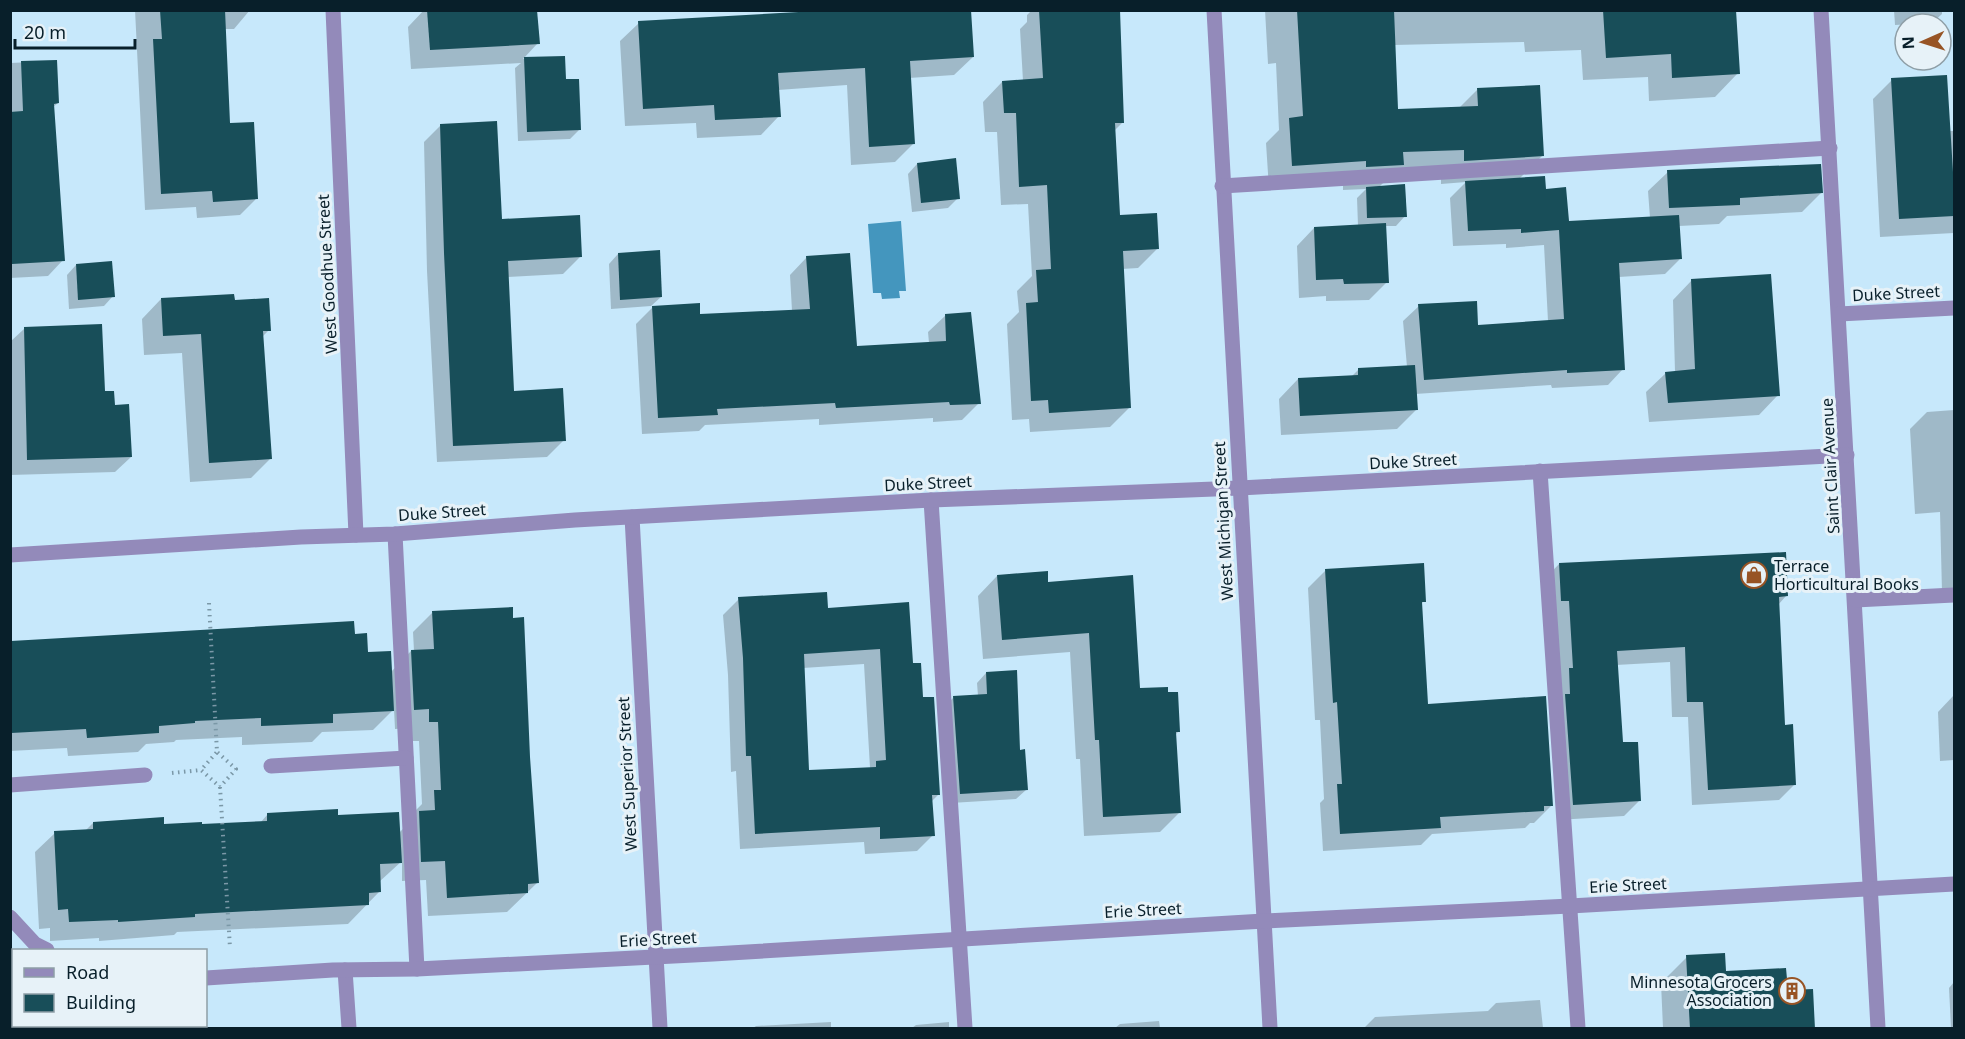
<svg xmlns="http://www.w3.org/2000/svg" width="1965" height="1039" font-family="'Noto Sans',sans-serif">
  <rect width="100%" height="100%" fill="#c7e8fb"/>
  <polygon fill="#4496be" points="901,221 906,291 899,291 900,298 882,299 881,293 873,293 868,224"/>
  <g fill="#0003" fill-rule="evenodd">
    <polygon points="57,10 91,10 57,12"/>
    <polygon points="135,10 250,10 234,29 224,29 228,125 257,198 240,215 197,218 196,207 145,210"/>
    <polygon points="424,10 536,10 538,43 523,59 564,58 565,81 580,129 570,139 518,141 515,68 521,63 411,69 408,27"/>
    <polygon points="1032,10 1118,10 1123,122 1114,131 1118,216 1158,248 1138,268 1122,269 1129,408 1110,427 1030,432 1029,419 1012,420 1007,324 1019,312 1017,291 1032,276 1028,204 1001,205 997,132 985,132 983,102 1002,82 1023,81 1020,29 1027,22 1027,15"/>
    <polygon points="1265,10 1735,10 1738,73 1715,97 1649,101 1648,77 1583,80 1581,50 1525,52 1524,42 1394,45 1396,111 1458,109 1477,90 1542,156 1519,179 1544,190 1568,223 1650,218 1648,191 1668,172 1821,193 1802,212 1727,216 1719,224 1679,226 1681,258 1665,274 1619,277 1623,369 1608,385 1552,388 1551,385 1415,394 1416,410 1397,429 1281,435 1279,399 1298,379 1352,376 1358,370 1407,367 1403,321 1419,306 1477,326 1548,321 1544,245 1506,248 1506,244 1453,246 1450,198 1466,182 1441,184 1441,173 1392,174 1379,187 1405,216 1396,226 1384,226 1387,282 1369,300 1326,301 1326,296 1299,298 1297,246 1314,228 1358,226 1357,198 1366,189 1343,190 1343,184 1269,189 1266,143 1279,130 1276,63 1268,64"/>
    <polygon points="1894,10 1942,10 1942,14 1932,23 1895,25"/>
    <polygon points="639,23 973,57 954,75 909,78 914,143 895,162 851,165 847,85 778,90 779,116 761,135 697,138 696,123 625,126 620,41"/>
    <polygon points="55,61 58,103 53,107 63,260 48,276 10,278 10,63"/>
    <polygon points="1892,80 1949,131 1954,131 1954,233 1880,237 1873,99"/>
    <polygon points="441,125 500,220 580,257 563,274 507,277 512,392 564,440 547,457 437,462 427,271 424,142"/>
    <polygon points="917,164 958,198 948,208 912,212 908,174"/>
    <polygon points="618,254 661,297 651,306 611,309 609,264"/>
    <polygon points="807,257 855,347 929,343 928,332 946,315 979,403 962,420 933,422 933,418 819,425 819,419 705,425 699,431 642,434 636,324 653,307 699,315 792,311 790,275"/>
    <polygon points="76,265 113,296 104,306 69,309 67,275"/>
    <polygon points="1692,280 1778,395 1759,415 1649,422 1646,392 1666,373 1675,372 1673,300"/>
    <polygon points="161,299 269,330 262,337 270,459 251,478 190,482 182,353 144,355 142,319"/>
    <polygon points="24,329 104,393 114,406 131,457 115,472 10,475 10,342"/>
    <polygon points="1954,410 1954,591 1942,592 1940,512 1915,514 1910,429 1927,412"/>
    <polygon points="1559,564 1786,596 1778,605 1784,726 1794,785 1779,800 1692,805 1688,717 1672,717 1670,662 1616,665 1622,744 1639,801 1624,816 1557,820 1544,580"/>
    <polygon points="1326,570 1424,601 1420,605 1427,706 1552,805 1534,823 1530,823 1525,828 1432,834 1421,845 1323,851 1320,803 1324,799 1320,720 1315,720 1308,588"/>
    <polygon points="997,576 1047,583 1138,690 1179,731 1175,735 1179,813 1160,832 1084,836 1080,759 1076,759 1070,652 983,659 978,596"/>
    <path d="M739,599L827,609L912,665L922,699L939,794L931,802L933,835L917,851L865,854L864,842L740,849L736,771L731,772L728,675L723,615ZM864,664L870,768L808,772L803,668Z"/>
    <polygon points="432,613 529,757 537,883 507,912 428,916 426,880 402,881 402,861 379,882 380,891 348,924 177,932 174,935 99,941 99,938 50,941 50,928 39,929 35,852 55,833 85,831 93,823 201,826 260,823 268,814 337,817 399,833 415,816 415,811 422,804 419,741 411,741 410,728 395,729 394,709 373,730 322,732 312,742 242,745 242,737 176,740 174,742 146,744 138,752 68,756 67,748 10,751 10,643 353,623 354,635 367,654 391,672 411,651 414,651 413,632"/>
    <polygon points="986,673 1019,751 1026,790 1016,799 951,803 944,707 954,697 978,696 977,683"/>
    <polygon points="1954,695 1954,760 1940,761 1938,712"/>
    <polygon points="1687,957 1724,972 1786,992 1813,1028 1663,1028 1661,983"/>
    <polygon points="1954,982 1954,1028 1951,1028 1949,988"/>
    <polygon points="1540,1000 1543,1028 1364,1028 1375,1017 1488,1011 1496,1003"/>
    <polygon points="1159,1021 1160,1028 1115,1028 1120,1024"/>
    <polygon points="831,1022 831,1028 753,1028 756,1026"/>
    <polygon points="949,1022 949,1028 912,1028 916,1025"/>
  </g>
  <g fill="#184e59" fill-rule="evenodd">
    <polygon points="160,10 225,10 230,123 254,122 258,199 213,202 212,191 161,194 153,39 162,39"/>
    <polygon points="427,10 537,10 540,44 430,50"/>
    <polygon points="835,10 971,10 974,57 910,61 915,144 869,147 865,68 778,73 781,117 715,120 714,105 643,109 638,21"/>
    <polygon points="1039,10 1120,10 1124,123 1115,123 1120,215 1157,213 1159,249 1123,251 1131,408 1049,413 1048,400 1031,401 1026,303 1038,302 1036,270 1051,269 1047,185 1019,187 1016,113 1004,113 1002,81 1043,78"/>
    <polygon points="1297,10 1394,10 1398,109 1478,106 1477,88 1540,85 1544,156 1464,161 1464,150 1403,152 1404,165 1366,167 1366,161 1292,166 1289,118 1303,116"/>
    <polygon points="1603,10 1736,10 1740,74 1672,78 1671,54 1606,58"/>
    <polygon points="565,56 566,79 579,79 581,130 527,132 524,57"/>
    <polygon points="57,60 59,103 54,104 65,261 12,264 10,112 23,111 21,61"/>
    <polygon points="1947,75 1953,172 1954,172 1954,216 1899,219 1891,78"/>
    <polygon points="497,121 502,219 580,215 582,257 508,261 514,391 563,388 566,441 453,446 444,253 440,124"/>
    <polygon points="956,158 960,199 921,203 917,163"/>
    <polygon points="1821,164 1823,193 1740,198 1740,205 1669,208 1667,170"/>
    <polygon points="1545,176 1546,189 1566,187 1569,221 1679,215 1682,259 1619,263 1625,370 1567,373 1567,370 1424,380 1418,304 1477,301 1478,325 1564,319 1559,230 1521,233 1521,229 1468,231 1465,181"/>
    <polygon points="1405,184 1407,217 1367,218 1366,187"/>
    <polygon points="1386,223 1389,283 1344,284 1343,279 1316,280 1314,227"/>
    <polygon points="660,250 662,297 620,300 618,253"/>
    <polygon points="850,253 857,346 946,341 945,314 971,312 981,404 950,405 949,402 836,408 835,403 717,409 718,415 658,418 652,306 700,303 700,314 810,309 806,256"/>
    <polygon points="112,261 115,297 78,300 76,264"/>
    <polygon points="1771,274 1780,396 1668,403 1665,372 1695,369 1691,279"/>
    <polygon points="234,294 235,300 269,298 271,331 263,331 272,459 209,463 201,334 163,336 161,298"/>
    <polygon points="102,324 105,391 114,391 115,405 129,404 132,457 27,460 24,327"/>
    <polygon points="1415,365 1418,410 1300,416 1298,378 1358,375 1358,368"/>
    <polygon points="1786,552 1788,596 1779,597 1785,725 1793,724 1796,785 1708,790 1703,702 1687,702 1685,647 1617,651 1623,742 1638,742 1641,801 1573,805 1565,694 1570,694 1569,668 1573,668 1569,601 1561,601 1559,563"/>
    <polygon points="1424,563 1426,602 1422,602 1428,704 1546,696 1553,806 1544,806 1544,811 1440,817 1441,828 1340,834 1337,784 1342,784 1337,702 1333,703 1325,569"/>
    <polygon points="1048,571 1048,582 1133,575 1140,688 1168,687 1168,692 1178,692 1180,732 1176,732 1181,813 1103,817 1099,740 1095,740 1089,633 1002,640 997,575"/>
    <path d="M827,592L828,608L909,602L913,663H921L923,697H934L940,795H932L935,836L880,839V827L755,834L751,756H746L743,658L738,597ZM880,649L886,760L876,761V767L809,770L804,654Z"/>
    <polygon points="513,607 513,618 524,617 530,757 539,883 528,884 528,893 447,898 445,861 421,862 419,811 435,810 434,790 441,790 438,722 429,722 429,709 414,710 411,650 434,649 432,611"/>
    <polygon points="354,621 355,634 367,633 368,652 391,651 394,711 333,714 333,723 261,726 261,718 195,721 195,723 159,726 159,733 87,738 86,729 11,733 11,641"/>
    <polygon points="1017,670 1020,750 1025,749 1028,790 960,794 953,696 987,694 986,672"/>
    <polygon points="338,809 338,815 399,812 402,863 380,864 381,892 369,893 369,905 195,914 195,917 118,922 118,920 69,922 68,909 58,910 54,831 93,829 93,822 164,817 164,824 202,822 202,824 267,821 267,813"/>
    <polygon points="1725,953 1726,971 1786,968 1788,990 1813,989 1815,1029 1690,1029 1686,955"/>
  </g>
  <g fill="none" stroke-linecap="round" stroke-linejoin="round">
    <g stroke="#7b98a7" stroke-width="4" stroke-dasharray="1.5 4.5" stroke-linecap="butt">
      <polyline points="209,603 217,752 236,769 220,787 201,770 217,752"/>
      <polyline points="172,773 201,770"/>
      <polyline points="220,787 230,948"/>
      <polyline points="10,998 14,1001"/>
      <polyline points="42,1026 46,1028"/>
    </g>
    <g stroke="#938aba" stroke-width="15">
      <polyline points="333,10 356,535"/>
      <polyline points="1214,10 1270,1028"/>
      <path d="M1821,10C1843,350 1859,689 1878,1028"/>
      <polyline points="1222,186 1830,148"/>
      <polyline points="1839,314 1954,308"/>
      <polyline points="1540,471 1578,1028"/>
      <polyline points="931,500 965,1028"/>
      <polyline points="632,517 660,1028"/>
      <polyline points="395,534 417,969"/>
      <polyline points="10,555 301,537 395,534 575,520 931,500 1240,488 1847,455"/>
      <polyline points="1855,600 1954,595"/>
      <polyline points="271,766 406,758"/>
      <polyline points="10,785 145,775"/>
      <polyline points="10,917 35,944 47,950"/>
      <polyline points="345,970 349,1028"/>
      <polyline points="206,978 333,970 417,969 713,954 1264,921 1570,906 1954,884"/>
    </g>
  </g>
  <defs>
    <symbol id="shop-ring" viewBox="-11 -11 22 22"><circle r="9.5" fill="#e7f2f8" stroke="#975425" stroke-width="1.5"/><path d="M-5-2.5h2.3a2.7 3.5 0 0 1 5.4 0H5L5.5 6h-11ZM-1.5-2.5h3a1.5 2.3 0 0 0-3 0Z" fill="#975425"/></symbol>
    <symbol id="building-ring" viewBox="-11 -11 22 22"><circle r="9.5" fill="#e7f2f8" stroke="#975425" stroke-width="1.5"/><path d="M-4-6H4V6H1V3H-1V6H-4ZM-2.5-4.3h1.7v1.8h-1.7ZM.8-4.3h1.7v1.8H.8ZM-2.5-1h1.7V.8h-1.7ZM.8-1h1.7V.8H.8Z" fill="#975425"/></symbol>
  </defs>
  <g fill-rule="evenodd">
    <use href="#shop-ring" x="1739" y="560" width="30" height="30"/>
    <use href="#building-ring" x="1777" y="976" width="30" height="30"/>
  </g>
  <g text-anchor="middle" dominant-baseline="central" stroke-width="6" stroke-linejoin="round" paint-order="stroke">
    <g font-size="16" fill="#081f2a" stroke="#e7f2f8">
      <text transform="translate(327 274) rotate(-93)">West Goodhue Street</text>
      <text transform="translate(1896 293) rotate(-3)">Duke Street</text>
      <text transform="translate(1413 461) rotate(-3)">Duke Street</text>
      <text transform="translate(1830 466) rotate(-93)">Saint Clair Avenue</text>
      <text transform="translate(928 483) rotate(-3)">Duke Street</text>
      <text transform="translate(442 512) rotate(-4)">Duke Street</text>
      <text transform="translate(1223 521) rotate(-93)">West Michigan Street</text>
      <text transform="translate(627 774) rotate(-93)">West Superior Street</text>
      <text transform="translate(1628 885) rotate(-3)">Erie Street</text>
      <text transform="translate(1143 910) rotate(-3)">Erie Street</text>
      <text transform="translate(658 939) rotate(-3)">Erie Street</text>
    </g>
    <g font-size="16" fill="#081f2a" stroke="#e7f2f8" text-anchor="start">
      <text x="1774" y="566">Terrace<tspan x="1774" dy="18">Horticultural Books</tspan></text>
      <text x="1772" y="982" text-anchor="end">Minnesota Grocers<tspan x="1772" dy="18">Association</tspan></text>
    </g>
  </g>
  <rect width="1965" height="1039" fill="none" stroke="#081f2a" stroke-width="24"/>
  <rect x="12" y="949" width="195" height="78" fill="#e7f2f8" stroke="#8e9ea6" stroke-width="1.5"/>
  <rect x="24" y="968" width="30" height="9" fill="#938aba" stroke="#8e9ea6" stroke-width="1.5"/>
  <text x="66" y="979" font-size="18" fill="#081f2a">Road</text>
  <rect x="24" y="994" width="30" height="18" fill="#184e59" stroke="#8e9ea6" stroke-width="1.5"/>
  <text x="66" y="1009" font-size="18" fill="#081f2a">Building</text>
  <g transform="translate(1923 42) rotate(267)"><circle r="28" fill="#e7f2f8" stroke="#8e9ea6" stroke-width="1.5"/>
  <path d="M0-4.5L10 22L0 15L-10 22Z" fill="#975425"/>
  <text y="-9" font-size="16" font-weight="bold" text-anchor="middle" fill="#081f2a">N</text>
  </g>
  <path d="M15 39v9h120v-9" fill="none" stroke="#081f2a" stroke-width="3"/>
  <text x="24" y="39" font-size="18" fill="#081f2a" stroke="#e7f2f8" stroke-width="4.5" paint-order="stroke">20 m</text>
</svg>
